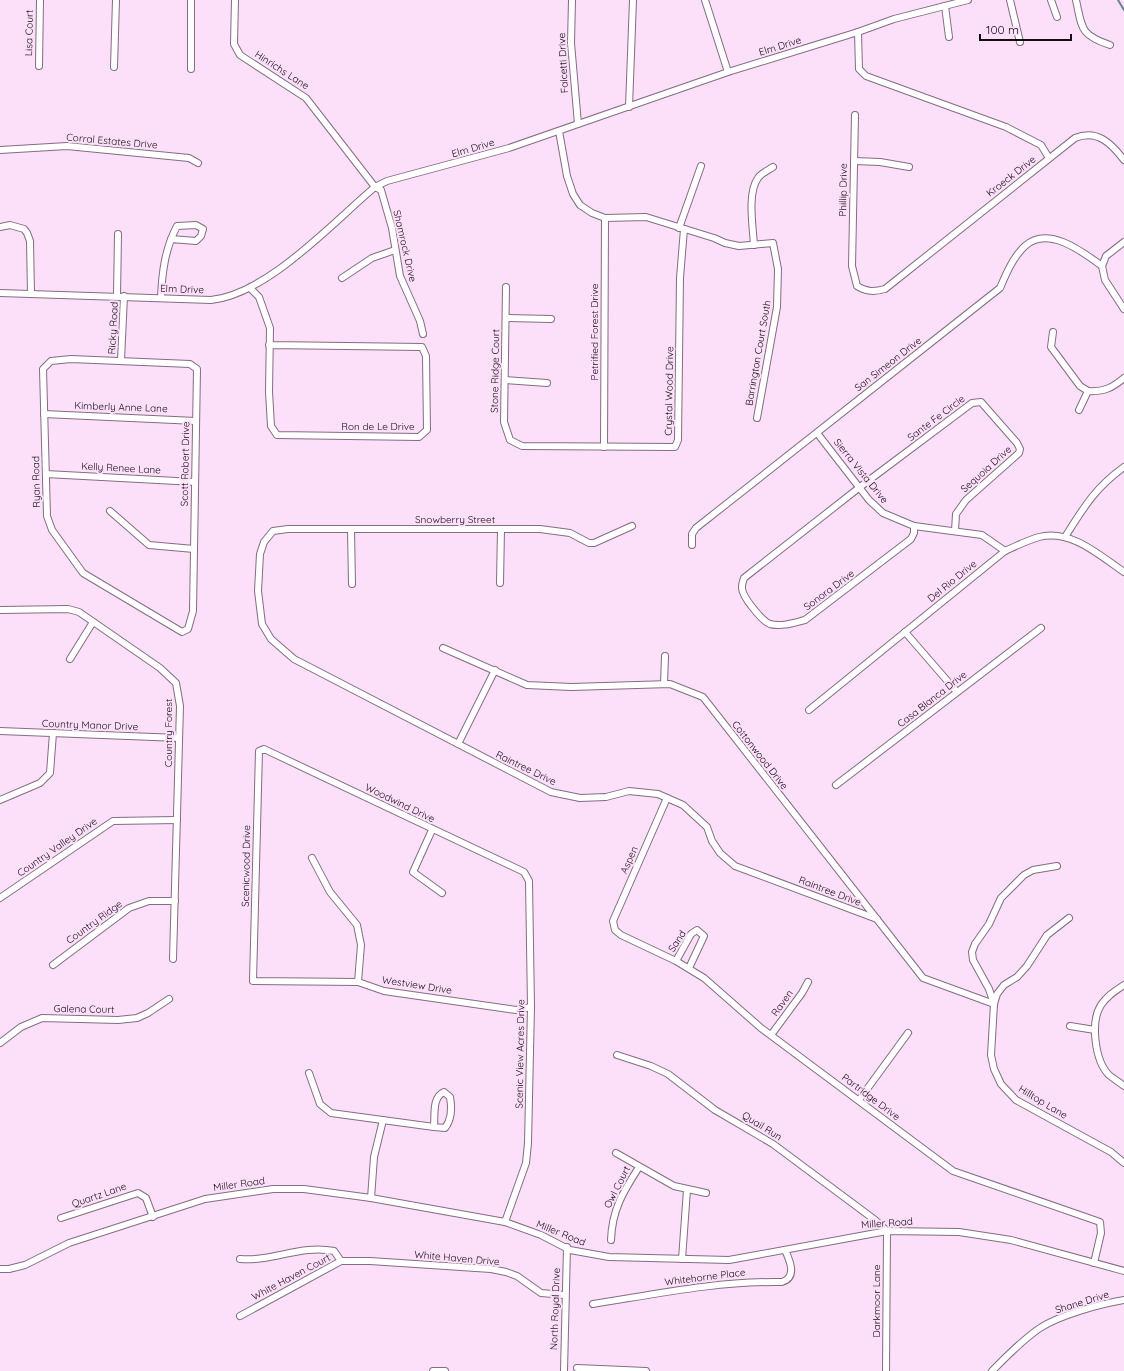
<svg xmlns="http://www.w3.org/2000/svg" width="1124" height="1371" font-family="Quicksand,sans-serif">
  <rect width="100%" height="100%" fill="#fce0f9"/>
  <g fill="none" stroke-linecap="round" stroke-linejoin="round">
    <polyline stroke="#688596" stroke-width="2" points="1118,0 1124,10"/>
    <defs>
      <g id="minor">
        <polyline points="235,0 234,44 240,55 306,98 375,187 381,190 392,228 400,276 420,321 423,334"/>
        <polyline points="572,0 571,43 578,124"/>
        <polyline points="705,0 728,72"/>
        <polyline points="1010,0 1020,42"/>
        <polyline points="1051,0 1057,17"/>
        <path d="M1076,0C1082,28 1080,35 1110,45"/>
        <polyline points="945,6 949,37"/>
        <polyline points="858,32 859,69 866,76 1006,127 1041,145 1049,158"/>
        <polyline points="39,66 40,0"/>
        <polyline points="114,67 116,0"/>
        <polyline points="191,69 191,0"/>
        <polyline points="629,107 633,0"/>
        <path d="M855,115L852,266L857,286C867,292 874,292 885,289L1075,138C1097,129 1111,143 1124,160"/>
        <polyline points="559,131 567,176 573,194 580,205 592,213 605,218 646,217 714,238 725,243 739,246 773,243 778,269 777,307 757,418"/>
        <polyline points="0,150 67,146 189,158 198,163"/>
        <polyline points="854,161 880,162 909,167"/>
        <polyline points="0,227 10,225 24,229 27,233 30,241 31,293"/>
        <polyline points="679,228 701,166"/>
        <path d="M754,245C753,227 747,193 758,178C761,173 769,170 773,167"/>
        <polyline points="1102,266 1105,280 1124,309"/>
        <polyline points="1102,266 1106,256 1124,242"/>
        <polyline points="342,278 372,258 395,250"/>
        <polyline points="506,287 504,422 510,440 522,446 675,447 678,440 680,278 684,229"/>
        <polyline points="250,288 259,297 270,328 269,392 271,426 277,435 419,437 427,430 426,356 422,347 269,345"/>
        <path d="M0,293L211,300C268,294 332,223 375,187L387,181L509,148L728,72L858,32L894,19L968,0"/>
        <polyline points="117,296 118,234"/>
        <path d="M161,298C162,272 165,249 177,226L196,225L203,229L201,236L196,241L171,239"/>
        <polyline points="506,318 551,319"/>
        <polyline points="1053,332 1051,347 1080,386 1088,391"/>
        <polygon points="71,359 190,364 197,369 193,611 188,629 182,632 83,573 52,530 47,516 43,369 51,361"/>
        <polyline points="121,360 124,296"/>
        <polyline points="505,380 547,383"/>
        <path d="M1079,410L1088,391C1104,392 1112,388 1124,378"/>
        <polyline points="44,414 196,421"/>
        <polyline points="817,433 869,500 883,513 914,526 982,535 1005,551"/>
        <polyline points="604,447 605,218"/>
        <polyline points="46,474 195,482"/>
        <polyline points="110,511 149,545 194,549"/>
        <polyline points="632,526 594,543 589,543 570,533 540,529 288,529 273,531 264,542 260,554 258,591 262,624 271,639 294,659 551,792 580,798 606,797 629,791 658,794 683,805 707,827 712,841 720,853 735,866 877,919"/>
        <path d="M914,526V533L911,539L805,620C793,623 782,627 770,624C763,622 741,596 742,587C742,584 743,581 744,578L860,487L972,403L981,402L1017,443L1020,449L1019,453L966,500L956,514L955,531"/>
        <polyline points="351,530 352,584"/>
        <path d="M1065,537C1084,507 1095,488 1124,467"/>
        <path d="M692,545V534L696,528L1000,288C1006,274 1013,257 1025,246C1048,225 1083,252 1102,266"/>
        <polyline points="500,583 501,529"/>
        <polyline points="0,610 68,609 79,612 160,668 176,683 180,706 173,959"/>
        <polyline points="905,632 957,692"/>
        <polyline points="443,648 527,685 571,687 670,684 703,697 923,978 994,1004"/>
        <polyline points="70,659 93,622"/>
        <polyline points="664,684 665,656"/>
        <path d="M809,710L1005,551C1016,546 1028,540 1039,537C1071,529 1099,555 1124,572"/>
        <polyline points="0,731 179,738"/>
        <polyline points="458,744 495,670"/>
        <polyline points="836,785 1041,628"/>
        <polyline points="667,798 613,921 615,930 621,935 676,961 704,978 761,1028 953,1171 1100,1222 1101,1233 1094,1263"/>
        <polyline points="0,800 40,783 50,773 53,733"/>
        <polyline points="432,830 413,872 442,893"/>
        <polyline points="312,858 330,892 357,925 361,945 358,982"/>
        <polyline points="0,898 113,821 177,820"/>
        <polyline points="1069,918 1047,935 1027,966 1017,977 1004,985 997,994 994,1004 991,1055 994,1069 1001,1084 1016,1100 1111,1152 1124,1163"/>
        <polyline points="676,961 691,934 697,930 704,936 689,968"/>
        <polyline points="53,965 129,908 149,901 175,901"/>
        <path d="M1124,985C1115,991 1107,996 1101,1005C1090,1022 1095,1061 1109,1075C1114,1079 1119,1082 1124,1086"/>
        <polyline points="994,1004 989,989 973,960 972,952 975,944 989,924 1001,898 1024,875 1033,870 1057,866"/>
        <polyline points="1070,1026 1095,1030"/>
        <polyline points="771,1035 802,993 808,982"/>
        <polyline points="0,1043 21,1027 42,1018 118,1020 137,1018 148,1013 169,999"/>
        <polyline points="617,1055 651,1066 668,1074 715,1110 773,1144 875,1220 887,1231 886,1371"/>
        <path d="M309,1073L320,1104L331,1113L434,1127L445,1128C452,1119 452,1108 450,1097L444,1092C432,1097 435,1115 434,1127"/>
        <polyline points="859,1100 908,1033"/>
        <polyline points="616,1153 674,1186 706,1193"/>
        <polyline points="371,1198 374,1157 383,1120"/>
        <polyline points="61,1218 138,1193 146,1198 153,1217"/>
        <polyline points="505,1222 526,1163 528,1143 531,1007 529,881 524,872 264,749 259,751 253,981 358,982 384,991 516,1010 531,1007"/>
        <path d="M611,1240C612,1210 623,1192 639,1167"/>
        <path d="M240,1259C272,1262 302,1244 334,1251L341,1261"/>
        <polyline points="682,1259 687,1190"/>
        <polyline points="0,1269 9,1269 25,1265 69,1243 205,1199 273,1189 304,1189 371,1198 505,1222 541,1235 570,1250 609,1257 729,1260 887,1231 959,1232 1011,1240 1124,1271"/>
        <path d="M593,1304C656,1294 718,1281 782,1282C798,1277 789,1259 785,1250"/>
        <polyline points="240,1316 341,1261 370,1261 491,1269 506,1272 517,1276 541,1293 565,1295"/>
        <polyline points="577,1368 646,1371"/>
        <polyline points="433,1371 445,1371"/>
        <polyline points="564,1371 567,1247"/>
        <path d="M992,1371C1007,1356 1022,1340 1040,1328C1060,1315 1100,1304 1124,1300"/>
      </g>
    </defs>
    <use href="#minor" stroke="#846c82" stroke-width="8"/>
    <use href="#minor" stroke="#fff" stroke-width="6"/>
  </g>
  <g text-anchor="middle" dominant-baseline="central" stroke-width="4" stroke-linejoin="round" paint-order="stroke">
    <g font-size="10" fill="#130a12" stroke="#fce0f9">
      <text transform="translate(29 33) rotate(-89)">Lisa Court</text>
      <text transform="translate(780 46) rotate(-17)">Elm Drive</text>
      <text transform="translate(563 63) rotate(-93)">Falcetti Drive</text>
      <text transform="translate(282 70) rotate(33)">Hinrichs Lane</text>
      <text transform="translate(112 141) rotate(5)">Corral Estates Drive</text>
      <text transform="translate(473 148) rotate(-16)">Elm Drive</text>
      <text transform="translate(1011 176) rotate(-38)">Kroeck Drive</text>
      <text transform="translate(843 190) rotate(-89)">Phillip Drive</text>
      <text transform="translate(405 246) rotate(77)">Shamrock Drive</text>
      <text transform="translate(182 289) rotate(2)">Elm Drive</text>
      <text transform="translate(113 328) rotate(-87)">Ricky Road</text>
      <text transform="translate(594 332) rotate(-90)">Petrified Forest Drive</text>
      <text transform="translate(758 353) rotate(-80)">Barrington Court South</text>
      <text transform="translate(888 364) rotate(-38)">San Simeon Drive</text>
      <text transform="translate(495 371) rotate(-89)">Stone Ridge Court</text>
      <text transform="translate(669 391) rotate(-89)">Crystal Wood Drive</text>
      <text transform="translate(121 407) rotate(2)">Kimberly Anne Lane</text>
      <text transform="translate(936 418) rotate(-37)">Sante Fe Circle</text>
      <text x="378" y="426">Ron de Le Drive</text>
      <text transform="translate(185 464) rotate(-89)">Scott Robert Drive</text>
      <text transform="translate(121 468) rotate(3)">Kelly Renee Lane</text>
      <text transform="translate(986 469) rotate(-42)">Sequoia Drive</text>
      <text transform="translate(861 471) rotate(51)">Sierra Vista Drive</text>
      <text transform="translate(36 482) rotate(-91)">Ryan Road</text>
      <text x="455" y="519">Snowberry Street</text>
      <text transform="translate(952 581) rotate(-39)">Del Rio Drive</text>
      <text transform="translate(829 590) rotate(-37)">Sonora Drive</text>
      <text transform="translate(932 699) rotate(-38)">Casa Blanca Drive</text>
      <text transform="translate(90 725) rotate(2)">Country Manor Drive</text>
      <text transform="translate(168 733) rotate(-90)">Country Forest</text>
      <text transform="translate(760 755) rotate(52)">Cottonwood Drive</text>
      <text transform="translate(526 768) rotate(26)">Raintree Drive</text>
      <text transform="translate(400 803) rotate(26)">Woodwind Drive</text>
      <text transform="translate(57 847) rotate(-35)">Country Valley Drive</text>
      <text transform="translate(629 860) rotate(-66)">Aspen</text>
      <text transform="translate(246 866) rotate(-89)">Scenicwood Drive</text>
      <text transform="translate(830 891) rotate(21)">Raintree Drive</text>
      <text transform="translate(94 922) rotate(-36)">Country Ridge</text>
      <text transform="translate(677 941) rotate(-57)">Sand</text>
      <text transform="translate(417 985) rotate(9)">Westview Drive</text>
      <text transform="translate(782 1003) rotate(-54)">Raven</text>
      <text transform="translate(84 1009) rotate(1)">Galena Court</text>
      <text transform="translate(520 1054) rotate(-89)">Scenic View Acres Drive</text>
      <text transform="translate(871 1097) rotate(37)">Partridge Drive</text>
      <text transform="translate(1043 1102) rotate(31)">Hilltop Lane</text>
      <text transform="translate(762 1126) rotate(32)">Quail Run</text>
      <text transform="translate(239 1184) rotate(-8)">Miller Road</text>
      <text transform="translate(617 1187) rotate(-63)">Owl Court</text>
      <text transform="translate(99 1195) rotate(-19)">Quartz Lane</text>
      <text transform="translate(887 1223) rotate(-4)">Miller Road</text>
      <text transform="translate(561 1233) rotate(22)">Miller Road</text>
      <text transform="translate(457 1258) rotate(5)">White Haven Drive</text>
      <text transform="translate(291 1277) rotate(-28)">White Haven Court</text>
      <text transform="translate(705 1277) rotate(-7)">Whitehorne Place</text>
      <text transform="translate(876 1301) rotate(-90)">Darkmoor Lane</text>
      <text transform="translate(1082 1302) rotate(-17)">Shane Drive</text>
      <text transform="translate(555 1309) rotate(-88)">North Royal Drive</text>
    </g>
  </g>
  <path d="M980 34v6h91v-6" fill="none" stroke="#130a12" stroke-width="2"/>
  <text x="986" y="34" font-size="12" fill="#130a12" stroke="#fce0f9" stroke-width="3" paint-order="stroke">100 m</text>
</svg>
